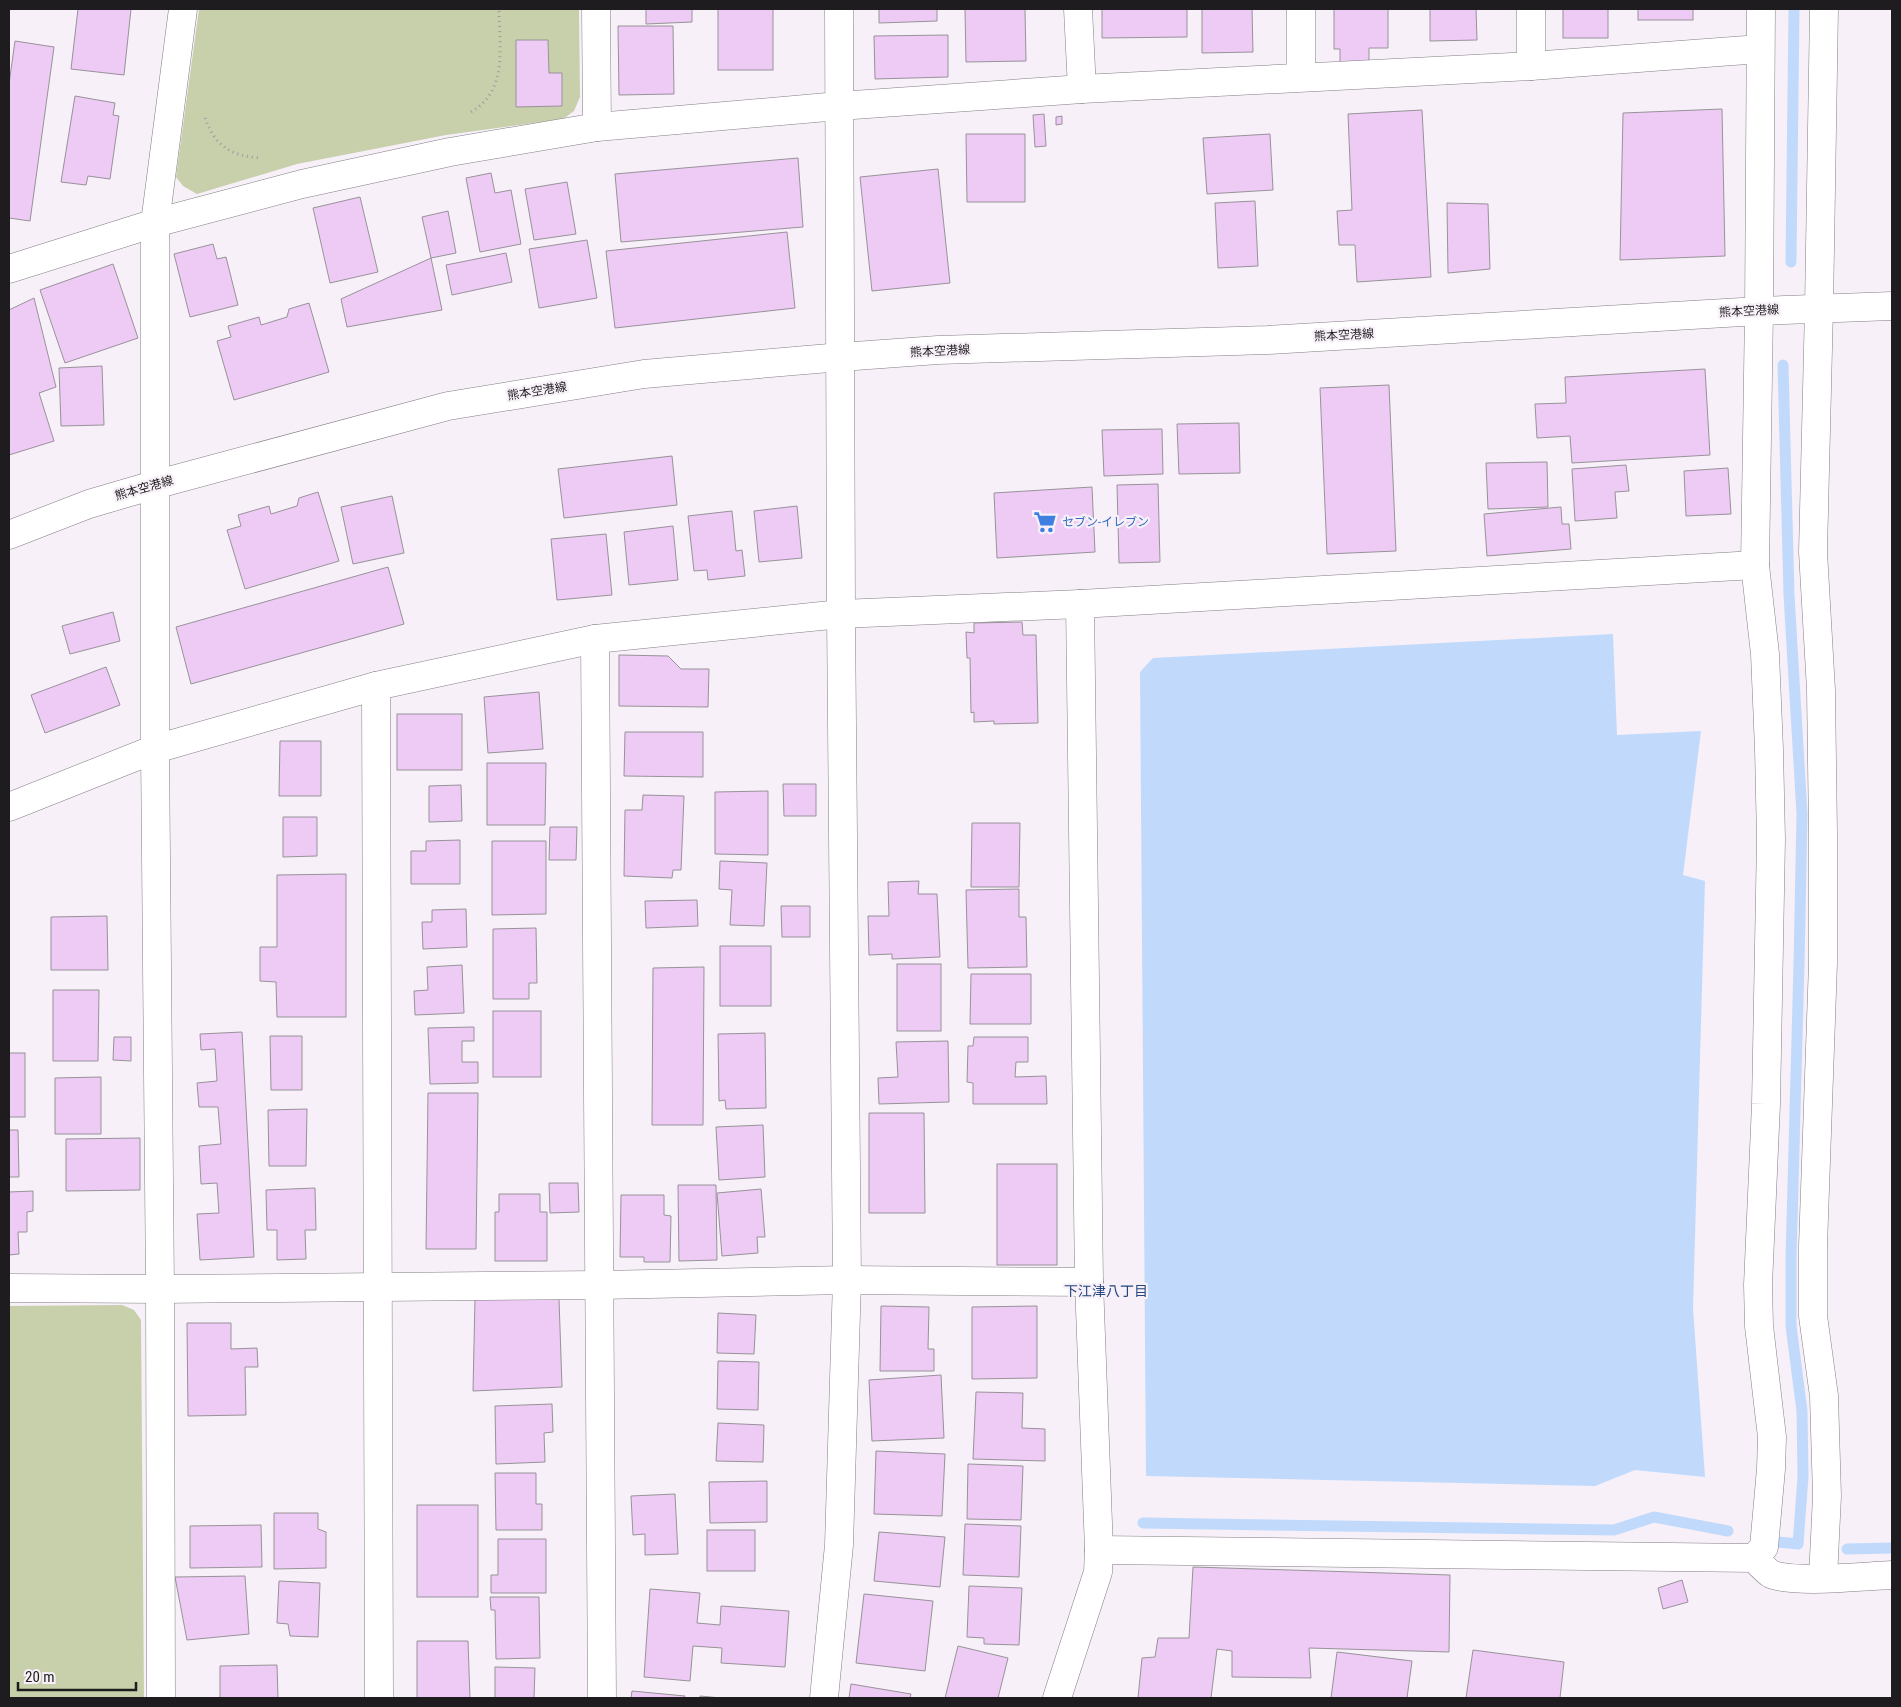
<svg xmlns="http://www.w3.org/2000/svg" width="1901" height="1707" font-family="'Roboto Condensed','Noto Sans JP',sans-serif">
  <rect width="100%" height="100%" fill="#f7f0f8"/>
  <g fill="#c7d0ab">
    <polygon points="199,9 579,9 580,97 574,111 563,119 446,135 297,164 197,194 183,186 176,177"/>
    <polygon points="122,1305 134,1310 141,1320 144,1698 9,1698 9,1306"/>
  </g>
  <polygon fill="#c1dafc" points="1613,634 1617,735 1701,731 1683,875 1705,881 1693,1308 1705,1477 1635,1470 1595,1486 1146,1476 1140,672 1153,658"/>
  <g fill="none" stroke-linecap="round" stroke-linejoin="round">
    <g stroke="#c1dafc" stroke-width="11">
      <polyline points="1791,262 1794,9"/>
      <polyline points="1143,1523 1614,1530 1654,1517 1728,1531"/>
      <polyline points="1778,1542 1798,1544 1803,1477 1802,1411 1791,1326 1791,1259 1799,964 1802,814 1789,595 1783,365"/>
      <polyline points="1847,1549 1892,1548"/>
    </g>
  </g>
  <g fill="#eecbf5" stroke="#989299">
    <polygon points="78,9 131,9 124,75 71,69"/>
    <polygon points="646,9 692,9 692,22 646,24"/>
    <rect x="718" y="9" width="55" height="61"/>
    <polygon points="879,9 937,9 937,21 879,23"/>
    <polygon points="965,9 1025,9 1026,61 966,62"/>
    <polygon points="1102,9 1187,9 1187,37 1102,38"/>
    <polygon points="1202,9 1252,9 1253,52 1202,53"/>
    <polygon points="1334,9 1388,9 1388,48 1369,48 1369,62 1340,63 1340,49 1334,49"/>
    <polygon points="1430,9 1476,9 1477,40 1430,41"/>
    <rect x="1563" y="9" width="45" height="29"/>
    <rect x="1638" y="9" width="55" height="11"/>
    <polygon points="618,26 673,26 674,94 619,95"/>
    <polygon points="948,35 948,77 875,79 874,36"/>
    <polygon points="516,40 548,40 549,73 562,73 562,106 516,107"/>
    <polygon points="15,41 54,47 30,221 9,218 9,84"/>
    <polygon points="75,96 115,103 113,115 119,116 110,179 88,176 86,185 61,182"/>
    <polygon points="1722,109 1725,256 1620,260 1623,113"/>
    <polygon points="1422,110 1431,277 1357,282 1355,245 1339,245 1337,211 1352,210 1348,114"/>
    <polygon points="1044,114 1046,146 1035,147 1033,115"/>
    <polygon points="1062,116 1062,124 1056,125 1056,117"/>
    <polygon points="966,134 1025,134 1025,202 967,202"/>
    <polygon points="1270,134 1273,190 1207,194 1203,138"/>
    <polygon points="798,158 803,227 621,242 615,174"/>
    <polygon points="938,169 950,283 872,291 860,177"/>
    <polygon points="491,173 495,193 511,190 521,244 480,252 466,178"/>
    <polygon points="567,182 576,234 534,240 525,189"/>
    <polygon points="360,197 378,272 330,283 313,208"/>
    <polygon points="1255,201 1258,266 1218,268 1215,203"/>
    <polygon points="1447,203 1488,204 1490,269 1448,273"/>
    <polygon points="448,211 456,253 431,258 422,217"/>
    <polygon points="787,232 795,308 615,328 606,251"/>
    <polygon points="587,240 597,298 539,308 529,249"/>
    <polygon points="213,244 217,259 226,257 238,305 190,317 174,254"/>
    <polygon points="506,253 512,282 452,295 446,265"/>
    <polygon points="431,258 442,310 347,327 341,299"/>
    <polygon points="113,264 138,338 65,363 40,290"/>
    <polygon points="34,298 56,387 39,393 54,441 9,455 9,310"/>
    <polygon points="309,303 329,372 234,400 217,341 231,337 228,326 259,317 261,325 287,317 289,309"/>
    <polygon points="102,366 104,425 61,426 59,368"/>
    <polygon points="1705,369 1710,455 1572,463 1570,436 1537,438 1535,404 1566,403 1565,377"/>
    <polygon points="1389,385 1396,551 1327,554 1320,388"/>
    <polygon points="1239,423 1240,473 1179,474 1177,424"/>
    <polygon points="1162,429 1163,474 1104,476 1102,430"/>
    <polygon points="672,456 677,505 564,518 558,469"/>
    <polygon points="1547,462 1548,507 1488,509 1486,463"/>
    <polygon points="1626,465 1629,491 1615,492 1617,518 1575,521 1572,469"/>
    <polygon points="1728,468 1731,514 1686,516 1684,471"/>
    <polygon points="1158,484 1160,562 1119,563 1117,485"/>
    <polygon points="1092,487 1095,552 997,558 994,493"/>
    <polygon points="318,492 339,561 245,589 227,530 241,526 238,515 269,506 271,514 297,506 299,498"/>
    <polygon points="392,496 404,553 353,564 341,507"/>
    <polygon points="797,506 802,558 759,562 754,511"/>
    <polygon points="1561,507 1562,524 1569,524 1571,549 1487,556 1484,514"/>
    <polygon points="732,511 736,551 742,550 745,576 708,580 707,570 694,571 688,516"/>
    <polygon points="673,526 678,580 629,585 624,532"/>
    <polygon points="606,534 612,595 557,600 551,539"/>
    <polygon points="388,567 404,624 191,684 176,627"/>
    <polygon points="113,612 120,641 70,654 62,626"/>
    <polygon points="1022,622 1023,635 1036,635 1038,723 994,724 994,721 974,722 974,712 971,713 970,658 967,658 966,632 974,633 974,623"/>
    <polygon points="619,655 668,656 681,669 709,669 708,707 619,706"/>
    <polygon points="106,667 120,705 45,733 31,695"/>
    <polygon points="539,692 543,749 488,753 484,697"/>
    <rect x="397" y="714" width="65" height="56"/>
    <polygon points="625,732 703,732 703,777 624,776"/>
    <polygon points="280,741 321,741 321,796 279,796"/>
    <polygon points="487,763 546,763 545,825 487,825"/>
    <polygon points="783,784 816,784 816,816 784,816"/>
    <polygon points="461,785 462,821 429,822 429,786"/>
    <polygon points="768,791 768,855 715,854 715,792"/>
    <polygon points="643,795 684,796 681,870 673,870 672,878 624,876 625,810 642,810"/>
    <polygon points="283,817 317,817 317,856 283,857"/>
    <polygon points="972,823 1020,823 1019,887 971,887"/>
    <polygon points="550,827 577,827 576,860 549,860"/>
    <polygon points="460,840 460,884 411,884 411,851 426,851 426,841"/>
    <polygon points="492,841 546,841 546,914 492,915"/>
    <polygon points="720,861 767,863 764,926 730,925 732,890 719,889"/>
    <polygon points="346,874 346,1017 277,1017 276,982 260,981 260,947 277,947 277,875"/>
    <polygon points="919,881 918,894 937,894 940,957 892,959 892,954 869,955 868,916 889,916 888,882"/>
    <polygon points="1019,889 1019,917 1026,917 1027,967 968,968 966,890"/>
    <polygon points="697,900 698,926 646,928 645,901"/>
    <polygon points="781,906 810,906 810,937 782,937"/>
    <polygon points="466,909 467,947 423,949 422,922 432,922 432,910"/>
    <polygon points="107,916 108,970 51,970 51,917"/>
    <polygon points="536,928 537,983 529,983 529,999 493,999 493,929"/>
    <rect x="720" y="946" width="51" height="60"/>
    <rect x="897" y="964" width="44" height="67"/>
    <polygon points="462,965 464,1013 415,1015 414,991 428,990 427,967"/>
    <polygon points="704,967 703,1125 652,1125 653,968"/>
    <polygon points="971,974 1031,974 1031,1024 970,1024"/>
    <polygon points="53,990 99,990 98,1061 53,1061"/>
    <rect x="493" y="1011" width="48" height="66"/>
    <polygon points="474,1027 474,1041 462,1041 462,1062 478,1062 478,1083 430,1084 428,1028"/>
    <polygon points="242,1032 254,1257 200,1260 197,1214 219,1213 217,1183 201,1184 199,1146 221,1144 218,1107 199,1107 197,1083 217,1081 215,1049 201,1050 200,1034"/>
    <polygon points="765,1033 766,1108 726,1109 725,1100 719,1101 718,1034"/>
    <polygon points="270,1036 302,1036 302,1090 271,1090"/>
    <polygon points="114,1037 131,1037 131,1061 113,1060"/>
    <polygon points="974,1037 1028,1037 1028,1062 1016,1062 1015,1077 1046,1076 1047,1104 973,1104 973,1083 967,1082 968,1046 973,1046"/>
    <polygon points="948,1041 949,1102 879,1104 878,1078 898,1077 896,1042"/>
    <rect x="9" y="1053" width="16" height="64"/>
    <polygon points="101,1077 101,1134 55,1134 55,1078"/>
    <polygon points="428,1093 478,1093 476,1249 426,1249"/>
    <polygon points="307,1109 306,1166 269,1166 268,1110"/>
    <polygon points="869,1113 924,1113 925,1213 869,1213"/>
    <polygon points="763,1125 765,1177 719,1180 716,1127"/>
    <polygon points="9,1130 18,1130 19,1177 9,1177"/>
    <polygon points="140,1138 140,1190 66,1191 66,1139"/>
    <rect x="997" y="1164" width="60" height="101"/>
    <polygon points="549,1183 578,1183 579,1212 550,1213"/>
    <polygon points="678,1185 716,1185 717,1260 679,1261"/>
    <polygon points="315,1188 316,1230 305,1230 306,1259 277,1260 277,1230 267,1230 266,1190"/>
    <polygon points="761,1189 765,1237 757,1237 758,1253 722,1256 717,1193"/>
    <polygon points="33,1191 33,1211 27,1212 27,1232 18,1232 19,1254 9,1255 9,1192"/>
    <polygon points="499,1194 540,1194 540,1212 547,1212 547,1261 495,1261 495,1212 499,1212"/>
    <polygon points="621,1195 664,1195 664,1215 671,1216 670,1262 644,1262 644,1257 620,1257"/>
    <polygon points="475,1298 559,1299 562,1387 473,1391"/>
    <polygon points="881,1306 929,1307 928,1349 934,1349 934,1371 880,1371"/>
    <polygon points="1037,1306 1037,1378 972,1379 972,1307"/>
    <polygon points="718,1313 756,1315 754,1354 717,1353"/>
    <polygon points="187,1323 231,1323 231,1349 257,1348 258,1367 245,1367 246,1415 188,1416"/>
    <polygon points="718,1361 759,1362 758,1410 717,1409"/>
    <polygon points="941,1375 944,1438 872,1441 869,1380"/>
    <polygon points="976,1392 1023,1393 1022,1428 1045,1429 1045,1461 973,1459"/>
    <polygon points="552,1404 553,1432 544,1433 545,1462 496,1464 495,1406"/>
    <polygon points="718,1423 764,1425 763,1462 716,1461"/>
    <polygon points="876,1451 945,1454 942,1516 874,1514"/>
    <polygon points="968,1464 1023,1466 1021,1520 967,1519"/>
    <polygon points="495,1473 536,1473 536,1504 542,1504 542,1530 496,1530"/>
    <polygon points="767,1481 767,1522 710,1523 709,1482"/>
    <polygon points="675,1494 678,1554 645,1555 645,1534 633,1535 631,1496"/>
    <rect x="417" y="1505" width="61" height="92"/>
    <polygon points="274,1513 318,1513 318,1529 326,1532 326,1568 274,1569"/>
    <polygon points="965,1524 1021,1526 1019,1577 963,1575"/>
    <polygon points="261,1525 262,1567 190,1568 190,1526"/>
    <rect x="707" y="1530" width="48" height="41"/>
    <polygon points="879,1532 945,1537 940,1587 874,1581"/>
    <polygon points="498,1539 546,1539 546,1593 491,1593 491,1575 498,1575"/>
    <polygon points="1193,1567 1450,1575 1449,1652 1309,1648 1311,1678 1232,1677 1232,1651 1217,1649 1211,1698 1138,1698 1142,1658 1155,1657 1158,1638 1189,1638"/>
    <polygon points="245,1576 249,1634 187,1640 175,1577"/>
    <polygon points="1682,1580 1688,1602 1663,1609 1658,1588"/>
    <polygon points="279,1581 320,1583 318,1637 290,1636 288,1624 277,1623"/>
    <polygon points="969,1586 1022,1588 1019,1645 984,1644 984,1638 967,1637"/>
    <polygon points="650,1589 700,1593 697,1623 720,1625 721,1606 789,1611 785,1667 721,1663 722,1648 693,1646 690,1681 644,1677"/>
    <polygon points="864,1594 933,1601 925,1671 856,1663"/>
    <polygon points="490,1597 539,1597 540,1658 496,1659 495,1610 491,1610"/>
    <polygon points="417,1641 468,1641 470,1698 417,1698"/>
    <polygon points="958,1646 1008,1658 998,1698 945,1698"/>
    <polygon points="1473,1650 1564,1662 1560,1698 1466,1698"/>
    <polygon points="1337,1652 1412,1661 1407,1698 1331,1698"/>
    <polygon points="277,1665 278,1698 220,1698 220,1666"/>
    <polygon points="495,1667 535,1668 534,1698 542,1698 495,1698"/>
    <polygon points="851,1684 911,1694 910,1698 849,1698"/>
    <polygon points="632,1691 685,1696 684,1698 631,1698"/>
    <polygon points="700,1696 721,1698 700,1698"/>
  </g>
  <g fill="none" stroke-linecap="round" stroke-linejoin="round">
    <defs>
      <g id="minor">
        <polyline points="596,9 597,127"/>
        <polyline points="1078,9 1082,89"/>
        <polyline points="1301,9 1301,77"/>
        <polyline points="1531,9 1531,66"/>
        <polyline points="9,269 155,223 302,184 450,152 597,127 839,106 1082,89 1531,66 1760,49"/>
        <polyline points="595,639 602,1698"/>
        <polyline points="376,686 379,1698"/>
        <polyline points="9,807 155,749 376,686 595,639 841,614 1080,604 1755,565"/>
        <polyline points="9,1288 160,1289 599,1285 847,1280 1089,1282"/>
        <path d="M1099,1550L1754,1558C1759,1563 1765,1570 1771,1574C1793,1584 1865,1576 1892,1575"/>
        <polyline points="1754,1558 1764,1547 1771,1469 1772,1437 1759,1326 1758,1285 1766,1104 1771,839 1769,749 1765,654 1755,565 1759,311 1761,9"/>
        <polyline points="1823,1578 1827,1496 1824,1396 1813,1316 1813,1246 1823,963 1823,833 1821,690 1813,552 1819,308 1824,9"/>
        <polyline points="161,1698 160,1289 155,749 155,223 183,9"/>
        <polyline points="824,1698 839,1545 847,1280 841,614 839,9"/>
        <polyline points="1057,1698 1098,1572 1099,1550 1089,1282 1080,604"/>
      </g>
      <polyline id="secondary" points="9,535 89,504 154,485 448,406 644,374 841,357 938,350 1268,340 1759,311 1892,306"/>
    </defs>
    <use href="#minor" stroke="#847e85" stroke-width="29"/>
    <use href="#secondary" stroke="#847e85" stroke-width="29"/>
    <g stroke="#a09ba0" stroke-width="3" stroke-dasharray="1 4" stroke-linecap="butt">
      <path d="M471,112C509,90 499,46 499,9"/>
      <path d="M205,118C215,146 231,156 260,158"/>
    </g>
    <use href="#minor" stroke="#fff" stroke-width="28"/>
    <use href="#secondary" stroke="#fff" stroke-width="28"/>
  </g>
  <defs>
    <symbol id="supermarket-bare" viewBox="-9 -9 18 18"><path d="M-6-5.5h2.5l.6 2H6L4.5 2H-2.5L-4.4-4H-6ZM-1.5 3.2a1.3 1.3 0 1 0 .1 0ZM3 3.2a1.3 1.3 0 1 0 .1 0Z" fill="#3f7fe0" stroke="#f7f0f8" stroke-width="2.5" paint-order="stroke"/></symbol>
  </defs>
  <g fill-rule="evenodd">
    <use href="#supermarket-bare" x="1029" y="506" width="32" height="32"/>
  </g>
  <g text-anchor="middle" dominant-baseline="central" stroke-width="4.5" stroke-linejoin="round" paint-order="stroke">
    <g font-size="12" fill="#1e1c1e" stroke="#f7f0f8">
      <text transform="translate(1749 311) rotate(-3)">熊本空港線</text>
      <text transform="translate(1344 335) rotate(-3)">熊本空港線</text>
      <text transform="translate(940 351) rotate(-3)">熊本空港線</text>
      <text transform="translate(537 391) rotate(-9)">熊本空港線</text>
      <text transform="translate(144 488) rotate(-16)">熊本空港線</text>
    </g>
    <g font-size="12" fill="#366cbe" stroke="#f7f0f8" text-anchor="start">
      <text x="1062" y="522">セブン-イレブン</text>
    </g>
    <g font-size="14" fill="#23467c" stroke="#f7f0f8">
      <text x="1106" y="1291">下江津八丁目</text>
    </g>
  </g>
  <rect width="1901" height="1707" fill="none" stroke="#1e1c1e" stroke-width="20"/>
  <path d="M18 1682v8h118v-8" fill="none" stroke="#1e1c1e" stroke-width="2.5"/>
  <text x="25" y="1682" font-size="15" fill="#1e1c1e" stroke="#f7f0f8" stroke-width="4" paint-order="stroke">20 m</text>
</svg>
